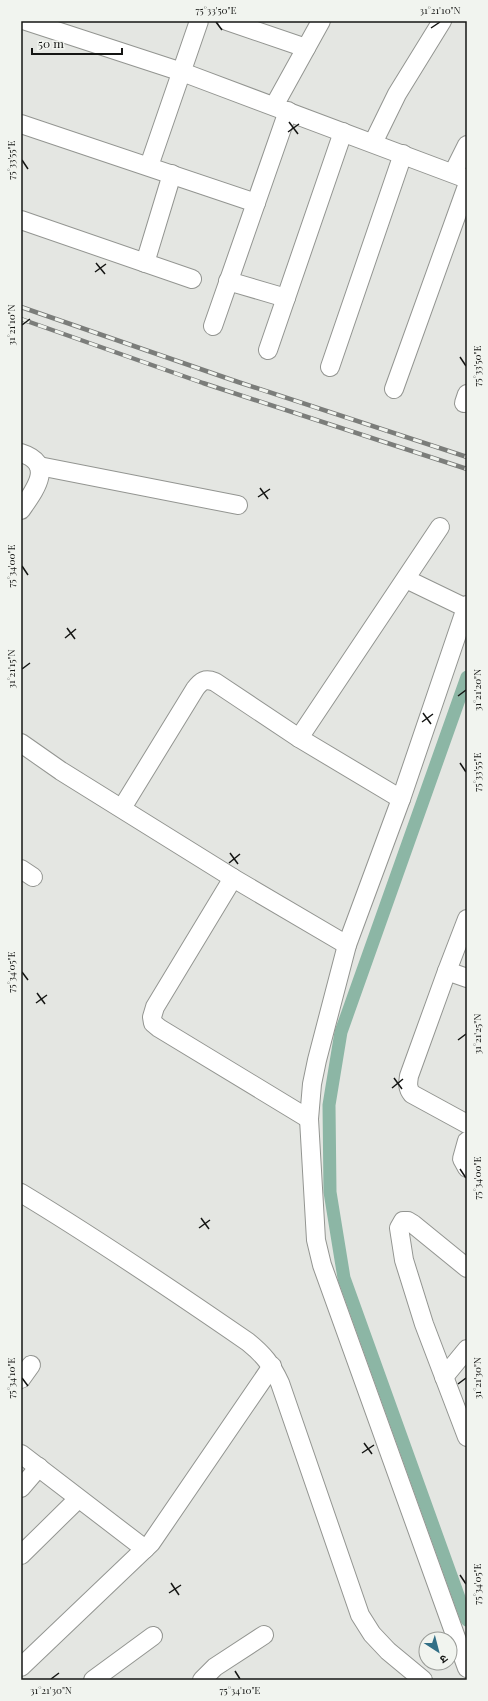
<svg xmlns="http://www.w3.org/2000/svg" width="488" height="1701" font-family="'Playfair Display','Noto Sans Devanagari',serif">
  <rect width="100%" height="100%" fill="#e4e6e2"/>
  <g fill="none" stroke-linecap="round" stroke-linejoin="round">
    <polyline stroke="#8cb6a5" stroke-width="13" points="467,677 341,1032 329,1105 330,1192 344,1278 467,1620"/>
    <defs>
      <g id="minor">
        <polyline points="26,21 182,72 467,179"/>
        <polyline points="227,21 306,48"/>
        <polyline points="274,106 321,21"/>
        <polyline points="21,124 256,203"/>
        <polyline points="373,143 397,94 442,21"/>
        <polyline points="149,166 199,21"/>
        <polyline points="453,173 467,145"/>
        <polyline points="21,220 192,279"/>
        <polyline points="145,263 172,174"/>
        <polyline points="228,281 286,298"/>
        <polyline points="213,326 288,111"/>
        <polyline points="268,350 343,132"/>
        <polyline points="330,367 403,154"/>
        <polyline points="394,389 467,186"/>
        <polyline points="464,403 467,394"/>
        <path d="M21,453C56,464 34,491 21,510"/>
        <polyline points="39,466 238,505"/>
        <polyline points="406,579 466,608"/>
        <polyline points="467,605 401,799 347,945 317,1060 312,1084 309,1119 316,1240 322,1265 467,1668"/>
        <polyline points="299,738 440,527"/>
        <polyline points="21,743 61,771 233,878 347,945"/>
        <path d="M122,808L195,689C201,681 205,678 215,682L299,738L401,799"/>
        <polyline points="21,869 33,877"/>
        <polyline points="233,878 155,1007 152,1017 153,1023 159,1028 309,1119"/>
        <path d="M467,919L447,971L409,1076C408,1083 407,1088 412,1094L467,1124"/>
        <polyline points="447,971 467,978"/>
        <polyline points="467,1141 462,1159 467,1168"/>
        <path d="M21,1193C99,1240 174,1291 248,1342C264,1355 271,1364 280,1383L360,1615L372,1634L388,1651L423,1680"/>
        <polyline points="467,1268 413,1224 408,1221 403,1221 399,1228 404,1260 424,1324 467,1437"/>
        <polyline points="444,1377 467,1349"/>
        <polyline points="21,1379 31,1365"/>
        <polyline points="21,1454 145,1549"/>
        <polyline points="21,1488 39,1467"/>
        <polyline points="21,1555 78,1499"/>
        <polyline points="21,1667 151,1543 272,1366"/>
        <polyline points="93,1680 153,1636"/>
        <polyline points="202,1680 215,1667 264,1635"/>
      </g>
    </defs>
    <use href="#minor" stroke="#939591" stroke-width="20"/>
    <use href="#minor" stroke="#fff" stroke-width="18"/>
    <defs>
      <g id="rail">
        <polyline points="21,307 238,382 467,457"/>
        <polyline points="21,319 203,383 467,469"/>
      </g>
    </defs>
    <use href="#rail" stroke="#7b7d7a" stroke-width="4.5"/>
    <use href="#rail" stroke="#f1f4ef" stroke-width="3" stroke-dasharray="9" stroke-linecap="butt"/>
  </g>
  <path fill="none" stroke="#151614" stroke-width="1.5" d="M216,22L222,30M431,28L440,22M289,122L298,134M288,132L299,124M22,160L28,169M96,263L105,274M95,272L106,264M22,325L30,319M460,357L466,366M260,488L268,499M258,497L270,489M22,566L28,575M67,628L75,639M65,638L76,629M22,669L30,663M458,696L466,690M423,713L431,724M422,722L433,714M460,763L466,772M230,853L238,864M229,863L240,854M22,972L28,980M37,993L45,1004M36,1003L47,995M458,1040L466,1034M394,1078L402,1089M392,1088L403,1079M460,1169L466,1178M201,1218L209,1229M199,1228L210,1220M22,1378L28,1386M458,1384L466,1378M364,1443L372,1454M362,1453L374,1445M460,1575L466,1584M171,1583L179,1595M169,1593L181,1585M235,1671L240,1679M51,1679L59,1673"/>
  <rect width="488" height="1701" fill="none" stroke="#f1f4ef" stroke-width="44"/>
  <g transform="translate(438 1651) rotate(144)"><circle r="19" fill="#f1f4ef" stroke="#999b97"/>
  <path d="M0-3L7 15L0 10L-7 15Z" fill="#326f86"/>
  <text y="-6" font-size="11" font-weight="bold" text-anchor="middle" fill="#151614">उ</text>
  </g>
  <path d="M32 48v6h90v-6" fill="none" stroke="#151614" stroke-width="2"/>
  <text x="38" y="48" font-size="12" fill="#151614" stroke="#f1f4ef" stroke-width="3" paint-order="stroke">50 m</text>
  <rect x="22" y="22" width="444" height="1657" fill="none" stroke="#151614" stroke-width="1.5"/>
  <g font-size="10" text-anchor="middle" fill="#151614">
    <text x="216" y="14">75°33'50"E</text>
    <text x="440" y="14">31°21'10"N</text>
    <text transform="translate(11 160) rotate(-90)" y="4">75°33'55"E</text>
    <text transform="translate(11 325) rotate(-90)" y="4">31°21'10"N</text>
    <text transform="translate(477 366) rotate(-90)" y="4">75°33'50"E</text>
    <text transform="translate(11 566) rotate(-90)" y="4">75°34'00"E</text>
    <text transform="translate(11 669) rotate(-90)" y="4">31°21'15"N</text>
    <text transform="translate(477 690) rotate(-90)" y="4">31°21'20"N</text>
    <text transform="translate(477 772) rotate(-90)" y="4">75°33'55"E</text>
    <text transform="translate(11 972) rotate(-90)" y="4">75°34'05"E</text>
    <text transform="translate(477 1034) rotate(-90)" y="4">31°21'25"N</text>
    <text transform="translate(477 1178) rotate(-90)" y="4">75°34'00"E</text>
    <text transform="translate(477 1378) rotate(-90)" y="4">31°21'30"N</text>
    <text transform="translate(11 1378) rotate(-90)" y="4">75°34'10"E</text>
    <text transform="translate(477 1584) rotate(-90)" y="4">75°34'05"E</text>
    <text x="51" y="1694">31°21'30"N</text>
    <text x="240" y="1694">75°34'10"E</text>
  </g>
</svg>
